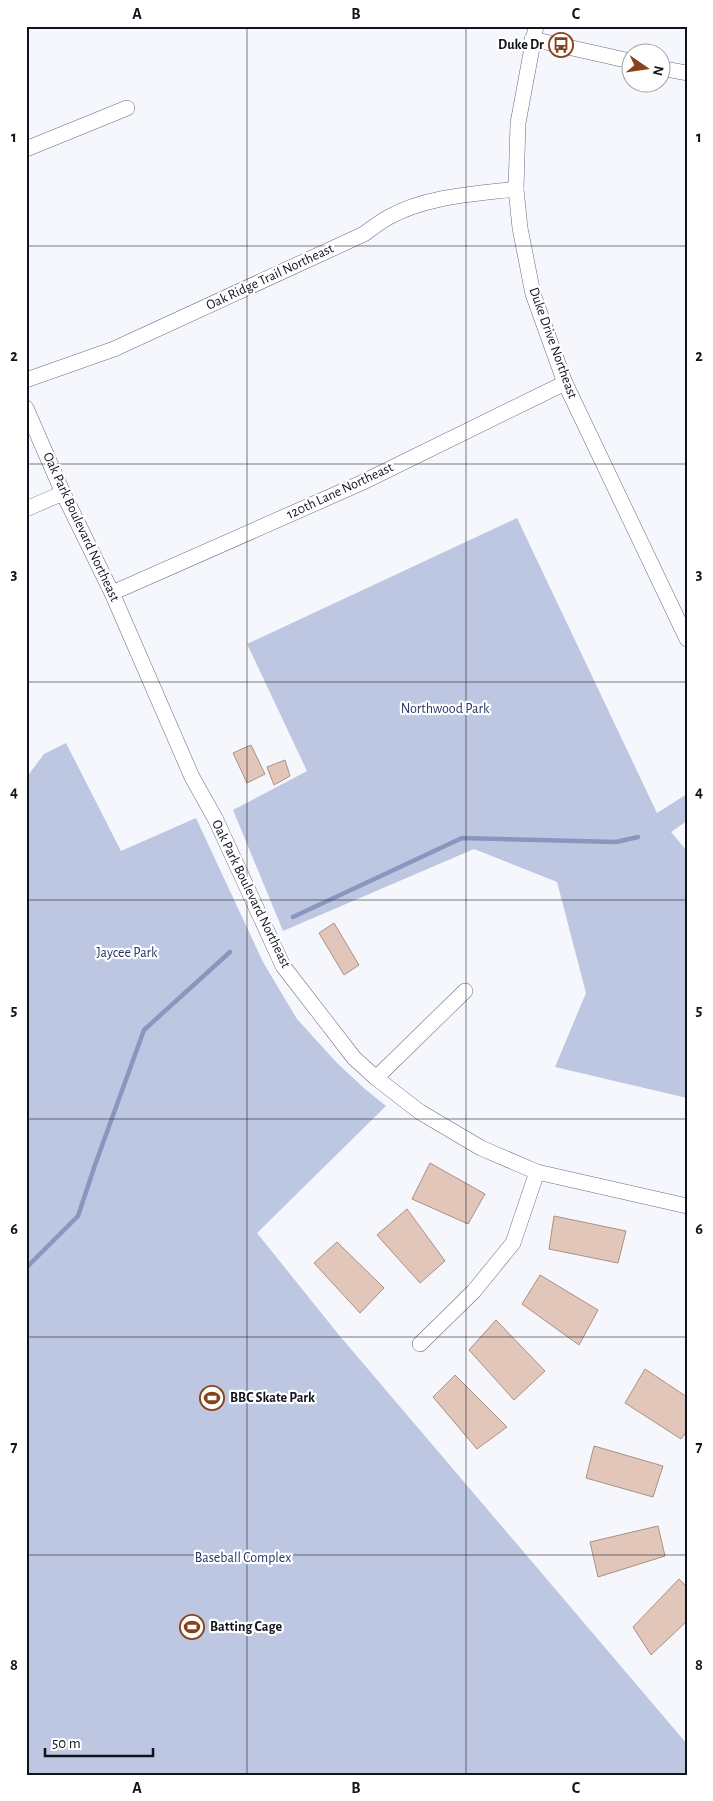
<svg xmlns="http://www.w3.org/2000/svg" width="713" height="1801" font-family="'Alegreya Sans',sans-serif">
  <rect width="100%" height="100%" fill="#f5f7fc"/>
  <g fill="#bec7e2">
    <polygon points="517,518 657,813 687,794 687,821 671,832 687,851 687,1098 555,1067 586,993 557,882 474,849 283,931 233,810 307,771 247,644"/>
    <polygon points="66,743 121,851 196,818 263,962 297,1019 337,1063 365,1089 386,1106 257,1233 339,1335 687,1744 687,1775 26,1775 26,778 44,754"/>
  </g>
  <g fill="none" stroke-linecap="round" stroke-linejoin="round">
    <g stroke="#8a96bd" stroke-width="4.5">
      <polyline points="293,917 462,838 616,842 638,837"/>
      <polyline points="26,1268 78,1216 95,1165 144,1030 230,952"/>
    </g>
  </g>
  <g fill="#e2c6b9" stroke="#ab9084">
    <polygon points="251,745 265,774 247,783 233,753"/>
    <polygon points="285,760 290,776 274,785 267,767"/>
    <polygon points="334,923 359,965 344,975 319,933"/>
    <polygon points="430,1163 485,1194 468,1224 412,1199"/>
    <polygon points="407,1209 445,1261 420,1283 377,1235"/>
    <polygon points="554,1216 626,1231 618,1263 549,1249"/>
    <polygon points="337,1242 384,1288 360,1313 314,1263"/>
    <polygon points="540,1275 598,1310 579,1345 522,1304"/>
    <polygon points="496,1320 545,1371 514,1400 469,1350"/>
    <polygon points="645,1369 687,1397 687,1431 681,1439 625,1403"/>
    <polygon points="455,1375 507,1427 477,1449 433,1397"/>
    <polygon points="594,1446 663,1466 653,1497 586,1478"/>
    <polygon points="658,1526 665,1556 598,1577 590,1542"/>
    <polygon points="679,1579 687,1587 687,1621 651,1655 633,1627"/>
  </g>
  <g fill="none" stroke-linecap="round" stroke-linejoin="round">
    <defs>
      <g id="street">
        <polyline points="536,26 518,123 516,189 520,228 533,294 565,383 687,639"/>
        <polyline points="532,39 630,61"/>
        <polyline points="660,68 687,73"/>
        <polyline points="26,149 127,108"/>
        <path d="M26,380L114,349L364,234C372,228 380,222 389,217C427,196 474,194 516,189"/>
        <polyline points="26,408 63,493 112,593 192,777 216,820 283,966 354,1058 376,1078 420,1112 481,1148 537,1172 687,1206"/>
        <polyline points="26,509 63,493"/>
        <polyline points="112,593 361,483 565,383"/>
        <polyline points="376,1078 465,991"/>
        <polyline points="420,1344 474,1291 513,1243 537,1172"/>
      </g>
    </defs>
    <use href="#street" stroke="#666e84" stroke-width="16"/>
    <use href="#street" stroke="#fff" stroke-width="15"/>
  </g>
  <path fill="none" stroke="#10131b" stroke-width="1" stroke-opacity="0.55" d="M247,26V1775M466,26V1775M26,246H687M26,464H687M26,682H687M26,900H687M26,1119H687M26,1337H687M26,1555H687"/>
  <defs>
    <symbol id="bus-ring" viewBox="-11 -11 22 22"><circle r="9.5" fill="#fff" stroke="#88421c" stroke-width="1.5"/><path d="M-5-6H5V4H4V6H2V4H-2V6H-4V4H-5ZM-3.5-4V0h7V-4ZM-3.5 1.2v1.5H-2V1.2ZM2 1.2v1.5H3.5V1.2Z" fill="#88421c"/></symbol>
    <symbol id="stadium-ring" viewBox="-11 -11 22 22"><circle r="9.5" fill="#fff" stroke="#88421c" stroke-width="1.5"/><path d="M0-5a6.5 5 0 1 0 0 10a6.5 5 0 1 0 0-10ZM-3.5-1.8h7v3.6h-7Z" fill="#88421c"/></symbol>
  </defs>
  <g fill-rule="evenodd">
    <use href="#bus-ring" x="547" y="31" width="28" height="28"/>
    <use href="#stadium-ring" x="198" y="1384" width="28" height="28"/>
    <use href="#stadium-ring" x="178" y="1613" width="28" height="28"/>
  </g>
  <g text-anchor="middle" dominant-baseline="central" stroke-width="4.5" stroke-linejoin="round" paint-order="stroke">
    <g font-size="14" font-weight="bold" fill="#10131b" stroke="#fff" text-anchor="start">
      <text x="544" y="45" text-anchor="end">Duke Dr</text>
      <text x="230" y="1398">BBC Skate Park</text>
      <text x="210" y="1627">Batting Cage</text>
    </g>
    <g font-size="14" fill="#10131b" stroke="#fff">
      <text transform="translate(270 277) rotate(-25)">Oak Ridge Trail Northeast</text>
      <text transform="translate(553 343) rotate(70)">Duke Drive Northeast</text>
      <text transform="translate(340 491) rotate(-25)">120th Lane Northeast</text>
      <text transform="translate(81 527) rotate(65)">Oak Park Boulevard Northeast</text>
      <text transform="translate(251 894) rotate(64)">Oak Park Boulevard Northeast</text>
    </g>
    <g font-size="14" fill="#283467" stroke="#fff">
      <text x="445" y="709">Northwood Park</text>
      <text x="127" y="953">Jaycee Park</text>
      <text x="243" y="1558">Baseball Complex</text>
    </g>
  </g>
  <rect width="713" height="1801" fill="none" stroke="#ffffff" stroke-width="55"/>
  <g transform="translate(646 68) rotate(103)"><circle r="24" fill="#ffffff" stroke="#9fa1a4"/>
  <path d="M0-4L9 19L0 12L-9 19Z" fill="#88421c"/>
  <text y="-8" font-size="14" font-weight="bold" text-anchor="middle" fill="#10131b">N</text>
  </g>
  <path d="M45 1748v8h108v-8" fill="none" stroke="#10131b" stroke-width="2.5"/>
  <text x="52" y="1748" font-size="15" fill="#10131b" stroke="#ffffff" stroke-width="4" paint-order="stroke">50 m</text>
  <rect x="28" y="28" width="658" height="1746" fill="none" stroke="#10131b" stroke-width="2"/>
  <g font-size="16" text-anchor="middle" font-weight="bold" fill="#10131b">
    <text x="137" y="19">A</text>
    <text x="356" y="19">B</text>
    <text x="576" y="19">C</text>
    <text x="14" y="142">1</text>
    <text x="699" y="142">1</text>
    <text x="14" y="361">2</text>
    <text x="699" y="361">2</text>
    <text x="14" y="579">3</text>
    <text x="699" y="579">3</text>
    <text x="14" y="797">4</text>
    <text x="699" y="797">4</text>
    <text x="14" y="1015">5</text>
    <text x="699" y="1015">5</text>
    <text x="14" y="1234">6</text>
    <text x="699" y="1234">6</text>
    <text x="14" y="1452">7</text>
    <text x="699" y="1452">7</text>
    <text x="14" y="1670">8</text>
    <text x="699" y="1670">8</text>
    <text x="137" y="1793">A</text>
    <text x="356" y="1793">B</text>
    <text x="576" y="1793">C</text>
  </g>
</svg>
